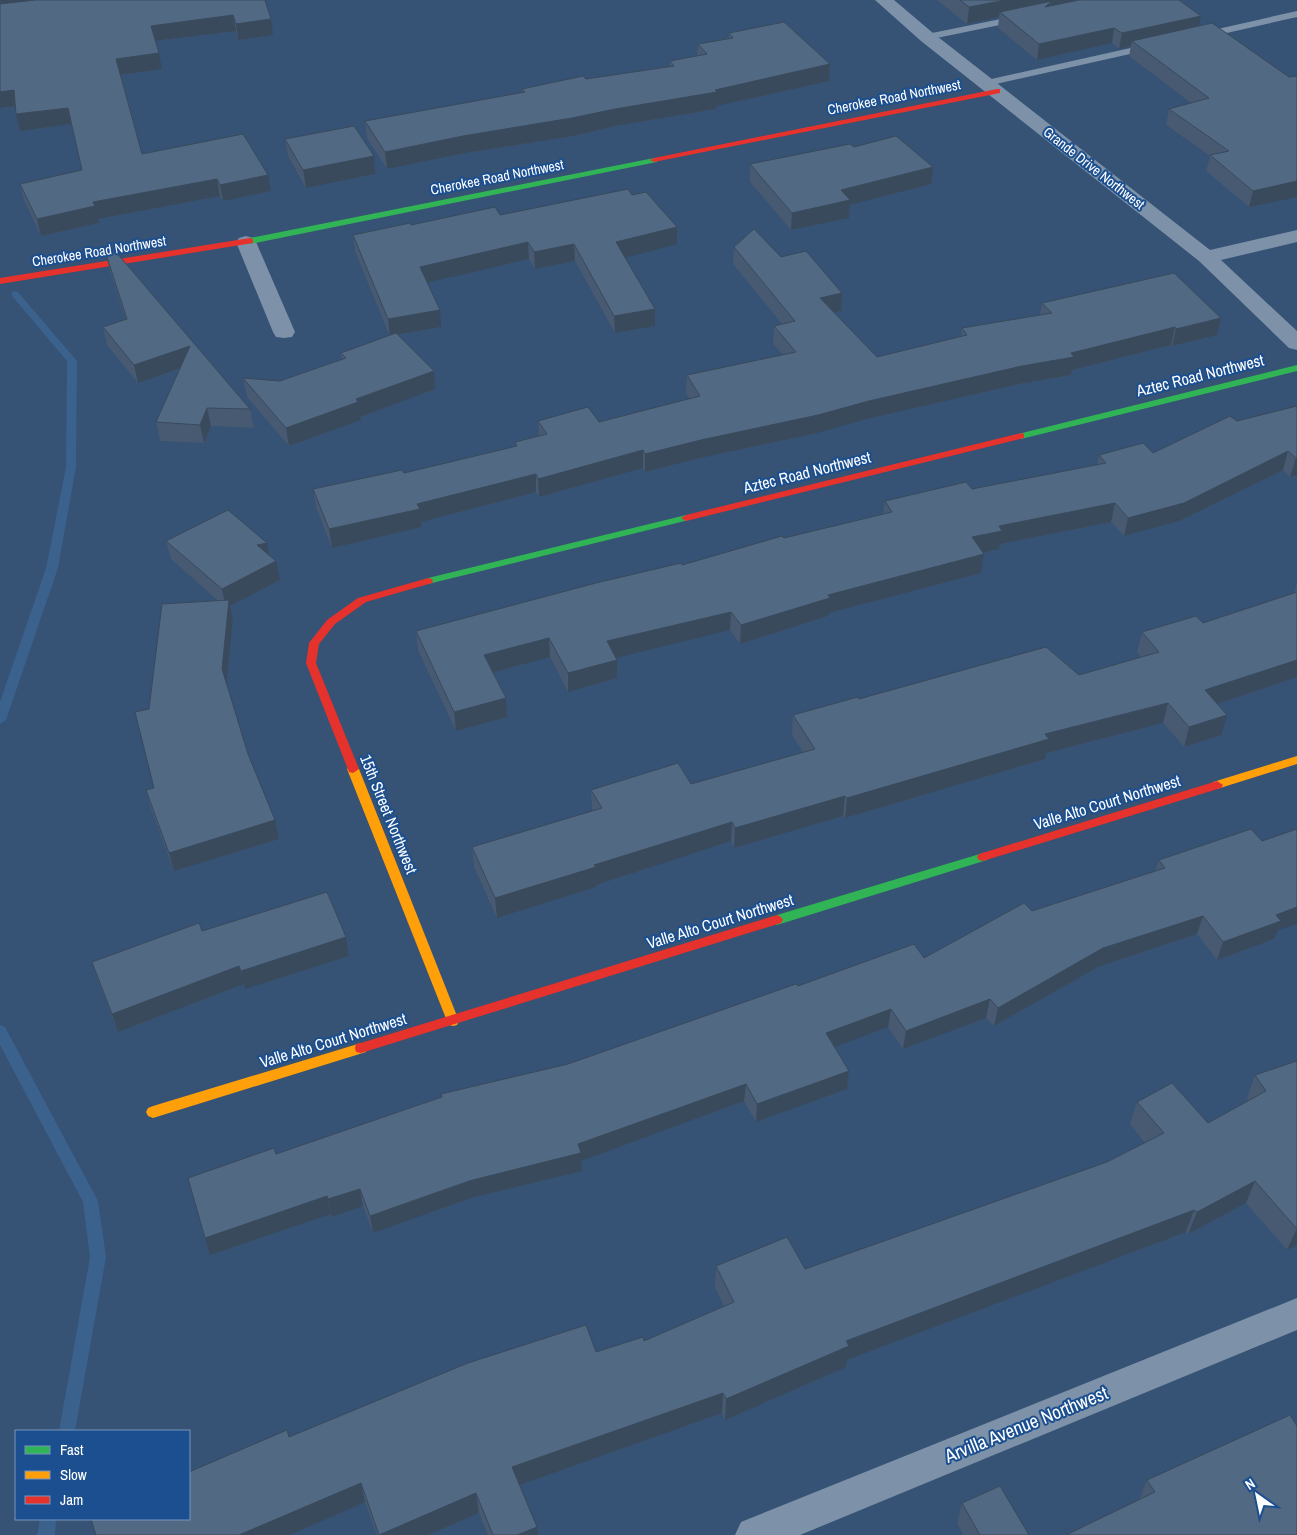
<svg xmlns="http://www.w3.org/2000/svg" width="1297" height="1535" font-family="'Archivo Narrow',sans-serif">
  <rect width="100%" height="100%" fill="#365274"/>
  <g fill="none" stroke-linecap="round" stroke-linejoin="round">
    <g fill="#3b618d" fill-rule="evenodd">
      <polygon points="15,291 18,292 77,361 76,467 58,568 6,720 0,724 0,702 46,568 66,467 67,361 12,296 12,292"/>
      <polygon points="0,1025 5,1027 98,1201 106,1257 75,1431 59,1431 90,1257 83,1202 0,1045"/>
      <polygon points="40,1519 56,1519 55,1535 37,1535"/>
    </g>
    <g fill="#7d92a8" fill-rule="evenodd">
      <polygon points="1297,11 1297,17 1200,39 1194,36 1200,33"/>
      <polygon points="1020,15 1024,16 1026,18 1024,20 927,40 921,37 927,34"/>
      <polygon points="1153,43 1159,46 1157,48 987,86 981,83 987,80"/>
    </g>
    <g fill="#7d92a8" fill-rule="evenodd">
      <polygon points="875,0 894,0 933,33 1210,250 1297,230 1297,242 1221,260 1297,331 1297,350 1289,348 1199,261 921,41"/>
      <polygon points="246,236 253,238 256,242 295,332 292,337 284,338 276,337 273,332 236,242 239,238"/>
      <polygon points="1297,1298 1297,1330 800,1535 735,1535 741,1522"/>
    </g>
    <g fill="#30b455" fill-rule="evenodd">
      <polygon points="654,158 657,158 657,162 250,244 246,241 250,238"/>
      <polygon points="1297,365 1297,371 1021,439 1016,436 1018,434"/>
      <polygon points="686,515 689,516 691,518 689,520 428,584 423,581 428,578"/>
      <polygon points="983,853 987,854 989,857 987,860 777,925 773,923 771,920 773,917 777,915"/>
    </g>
    <g fill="#ff9f0a" fill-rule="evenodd">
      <polygon points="1297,756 1297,764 1217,789 1211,785 1213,782"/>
      <polygon points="353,765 359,769 459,1021 457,1025 453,1026 449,1025 447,1021 347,769"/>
      <polygon points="361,1043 366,1044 367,1048 366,1052 153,1118 148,1116 146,1112 148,1108 153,1106"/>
    </g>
    <g fill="#e5322d" fill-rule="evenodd">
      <polygon points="997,89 1000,89 1000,93 654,162 650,160 654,158"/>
      <polygon points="250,238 253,239 253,243 0,284 0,278"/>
      <polygon points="1021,433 1024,434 1024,438 686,521 681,518 686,515"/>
      <polygon points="428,578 432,579 433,581 432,583 366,602 335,624 319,644 316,663 359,769 353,773 349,772 306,663 309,643 327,620 358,598"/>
      <polygon points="1217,781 1223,785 1221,788 983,861 979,860 977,857 979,854"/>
      <polygon points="777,915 781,917 783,920 781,923 361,1053 356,1052 355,1048 356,1044 361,1043"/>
    </g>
  </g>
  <g fill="#475a72">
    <polygon points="0,0 265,0 273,35 238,40 236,31 155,41 159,53 162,69 121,75 142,154 271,191 223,201 220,196 98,219 99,223 41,236 24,200 20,184 82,170 71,124 20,131 15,107 0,108"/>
    <polygon points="937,0 1075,0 1073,1 1199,26 1289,77 1249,207 1206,171 1210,156 1166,125 1169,109 1191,103 1129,56 1131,46 1119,49 1112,43 1037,60 998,28 999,17 967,24"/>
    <polygon points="729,33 830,64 829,81 717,106 716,109 615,126 573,136 465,153 387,169 367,138 365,121 522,93 522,89 670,66 670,61 697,56 698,44 729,38"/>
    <polygon points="285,139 374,156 375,174 306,188 288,156"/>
    <polygon points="854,147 933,167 931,184 850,205 849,218 791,230 750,182 750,164"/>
    <polygon points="500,215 677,244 625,257 655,309 655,326 615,333 575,261 535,269 529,259 427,282 441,327 398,335 435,389 360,417 361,420 289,446 247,397 243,378 280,381 342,359 341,353 390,336 355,252 353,235 411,225"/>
    <polygon points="734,247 781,257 842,293 841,311 834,312 877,357 961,337 962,328 1040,315 1042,303 1221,318 1217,335 1172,346 1171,345 1072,370 1071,375 1019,384 867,419 817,433 700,458 645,472 643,468 539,497 536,492 421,522 422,527 332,548 316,507 313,489 404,473 515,446 515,442 539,436 538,421 599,422 690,399 686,393 687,375 783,355 773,344 774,326 782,324 733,264"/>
    <polygon points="106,254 250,409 254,428 211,426 204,443 160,441 156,422 180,369 138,383 107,345 103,327 126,320 110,271"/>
    <polygon points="1297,406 1297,475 1290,477 1283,470 1179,521 1124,536 1111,522 1000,544 999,549 983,553 981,573 829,613 828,616 740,644 730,630 616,657 617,660 617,678 568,692 550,657 493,672 506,698 507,717 456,731 418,650 416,631 682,565 784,538 883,514 885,501 972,489 1097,465 1099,455 1153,453 1237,421"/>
    <polygon points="166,541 267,543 269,555 280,580 230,606 233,619 226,683 248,754 279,839 174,871 151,809 146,790 154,788 149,709 218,601 171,559"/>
    <polygon points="1297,583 1297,677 1218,704 1221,735 1184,747 1163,723 1046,753 1045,759 845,818 843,816 734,848 731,841 596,885 596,887 497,918 474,867 472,847 593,811 592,810 591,790 691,784 803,752 792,735 793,715 859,699 1079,675 1141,657 1137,652 1142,632 1203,623 1294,593"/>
    <polygon points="1159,860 1278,930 1274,939 1217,960 1197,934 1098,967 994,1026 986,1018 903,1049 888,1027 834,1047 849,1071 847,1089 756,1122 744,1101 581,1161 582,1171 471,1198 373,1233 363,1206 332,1217 331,1214 210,1255 276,1154 441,1097 441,1094 568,1064 798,986 924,958 1032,911 1155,872"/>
    <polygon points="202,931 346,937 349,956 245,989 244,984 118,1032 98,980 92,962"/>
    <polygon points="1297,1061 1297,1245 1287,1250 1246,1203 1188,1234 1186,1232 847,1360 846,1367 725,1420 722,1413 519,1485 538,1535 488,1535 479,1513 428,1535 377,1535 365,1502 290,1535 96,1535 289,1437 596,1352 644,1341 724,1306 715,1288 716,1266 805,1269 1107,1162 1145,1143 1130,1124 1137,1102 1208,1123 1248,1101 1247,1098 1255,1075"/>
    <polygon points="1297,1426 1139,1500 1147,1480"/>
    <polygon points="962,1503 1029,1535 963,1535 957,1523"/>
  </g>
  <g fill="#394a5c">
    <polygon points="0,0 54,0 0,6"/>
    <polygon points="1006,0 1075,0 1071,3 1000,12 999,17 967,24 969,7"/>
    <polygon points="233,15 236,31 154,41 151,26"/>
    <polygon points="1201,16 1198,31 1132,41 1131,46 1119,49 1122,33"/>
    <polygon points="271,19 273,35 238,40 236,24"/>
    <polygon points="1114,28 1112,43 1037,60 1039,44"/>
    <polygon points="159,53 162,69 120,75 116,59"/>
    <polygon points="830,64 829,81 717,106 716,109 615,126 573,136 465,153 387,169 385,152 463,136 615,109 715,90"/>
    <polygon points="14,90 18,106 0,108 0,92"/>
    <polygon points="68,108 71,124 20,131 16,114"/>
    <polygon points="374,156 375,174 306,188 303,170"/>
    <polygon points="933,167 931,184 850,205 849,218 791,230 792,213 841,190"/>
    <polygon points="268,175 271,191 223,201 220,185"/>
    <polygon points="217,179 220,196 98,219 99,223 41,236 37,219 93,202"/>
    <polygon points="1297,181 1297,197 1249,207 1253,191"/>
    <polygon points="677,227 677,244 617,260 616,242"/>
    <polygon points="528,242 529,259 421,284 420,267"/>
    <polygon points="574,244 575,261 535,269 534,252"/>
    <polygon points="842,293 841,311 819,316 820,298"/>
    <polygon points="655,309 655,326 615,333 614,316"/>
    <polygon points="440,310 441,327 390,336 388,319"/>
    <polygon points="1221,318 1217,335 1172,346 1176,329"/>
    <polygon points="1175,327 1171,345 1072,370 1071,375 1019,384 867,419 817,433 700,458 645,472 645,454 701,440 1071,353"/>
    <polygon points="190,346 193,364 138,383 134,365"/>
    <polygon points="434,371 435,389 360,417 361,420 289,446 286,428 356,399"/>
    <polygon points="207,408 211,426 204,443 200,425"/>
    <polygon points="643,450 643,468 539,497 538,479"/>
    <polygon points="1288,451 1283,470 1179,521 1124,536 1128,518"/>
    <polygon points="1296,458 1297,458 1297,475 1290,477"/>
    <polygon points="536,474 536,492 421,522 422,527 332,548 329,529 417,504"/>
    <polygon points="1115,503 1111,522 1000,544 999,549 970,556 972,537 999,526"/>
    <polygon points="267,543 270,562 257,545"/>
    <polygon points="984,554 981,573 829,613 828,616 740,644 741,625 828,595"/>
    <polygon points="276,561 280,580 230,606 233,619 226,687 222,669 226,608 222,589"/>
    <polygon points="731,612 730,630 607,660 607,641"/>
    <polygon points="549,638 550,657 486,674 484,655"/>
    <polygon points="617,660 617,678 568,692 568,673"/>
    <polygon points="1297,660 1297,677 1200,710 1205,690"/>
    <polygon points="506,698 507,717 456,731 454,712"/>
    <polygon points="1168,703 1163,723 1046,753 1045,759 845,818 847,798 1045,734"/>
    <polygon points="1227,715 1221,735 1184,747 1189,727"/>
    <polygon points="845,796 843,816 734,848 735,828"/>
    <polygon points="275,820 279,839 174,871 169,853"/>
    <polygon points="732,822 731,841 596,885 596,887 497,918 495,898 594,865"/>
    <polygon points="1297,907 1297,924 1278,930 1274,939 1217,960 1223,942 1276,915"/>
    <polygon points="1203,916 1197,934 1098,967 994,1026 998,1008 1103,948"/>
    <polygon points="346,937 349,956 245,989 241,971"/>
    <polygon points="239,966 244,984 118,1032 112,1014"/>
    <polygon points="990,999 986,1018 903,1049 906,1031"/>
    <polygon points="891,1009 888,1027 824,1051 826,1033"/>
    <polygon points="849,1071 847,1089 756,1122 757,1104"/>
    <polygon points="746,1084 744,1101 581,1161 582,1171 471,1198 373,1233 370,1216 578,1144"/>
    <polygon points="1255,1181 1246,1203 1188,1234 1197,1212"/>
    <polygon points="360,1189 363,1206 332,1217 328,1199"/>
    <polygon points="327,1196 331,1214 210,1255 205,1238"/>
    <polygon points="1194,1210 1186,1232 847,1360 846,1367 725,1420 726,1399 846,1341"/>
    <polygon points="1297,1228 1297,1245 1287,1250"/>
    <polygon points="723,1393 722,1413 514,1487 512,1467"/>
    <polygon points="361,1483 365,1502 290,1535 239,1535"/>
    <polygon points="476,1493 479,1513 428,1535 379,1535"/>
    <polygon points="537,1527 538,1535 517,1535"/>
  </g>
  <g fill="#526984" stroke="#394a5c">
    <polygon points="35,0 265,0 271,19 236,24 233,15 151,26 159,53 116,59 142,154 243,134 268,175 220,185 217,179 93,202 95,206 37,219 20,184 82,170 68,108 16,114 14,90 0,92 0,4"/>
    <polygon points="960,0 1006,0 969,7"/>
    <polygon points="1079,0 1179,0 1201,16 1122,33 1114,28 1039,44 1000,12 1052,1 1045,7"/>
    <polygon points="784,22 830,64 715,90 717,92 615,109 572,118 463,136 385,152 365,121 525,92 522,89 583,76 586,79 674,66 670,61 707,54 698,44 733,38 729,33"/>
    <polygon points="1212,23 1289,77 1297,76 1297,181 1253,191 1210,155 1229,151 1169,109 1209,98 1132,41"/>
    <polygon points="354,126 374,156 303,170 285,139"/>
    <polygon points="896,136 933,167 841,190 850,200 792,213 750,164 850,144 854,147"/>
    <polygon points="628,189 632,195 646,192 677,227 616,242 655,309 614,316 574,244 534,252 528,242 420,267 440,310 388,319 353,235 410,223 411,225 495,207 500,215"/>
    <polygon points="754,229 781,257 806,251 842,293 820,298 877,357 967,335 962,328 1052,313 1042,303 1174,273 1221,318 1176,329 1175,327 1071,353 1074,357 1022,366 869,401 818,415 701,440 645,454 643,450 538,479 536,474 417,504 420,509 329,529 313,489 402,470 404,473 517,446 515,442 547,434 538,421 588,407 599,422 700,396 687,375 796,352 774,326 795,321 734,247"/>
    <polygon points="116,252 250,409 207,408 200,425 156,422 190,346 134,365 103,327 127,319 106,254"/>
    <polygon points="396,333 434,371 356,399 358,402 286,428 243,378 280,381 346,358 341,353"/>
    <polygon points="1297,406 1297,458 1296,458 1288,451 1184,503 1128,518 1115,503 999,526 1002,531 972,537 984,554 828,595 830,598 741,625 731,612 607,641 617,660 568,673 549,638 484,655 506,698 454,712 416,631 596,583 681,563 682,565 782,536 784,538 892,512 885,501 966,482 972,489 1106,463 1099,455 1143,443 1153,453 1230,416 1237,421"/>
    <polygon points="228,510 267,543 257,545 276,561 222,589 166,541"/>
    <polygon points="1297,592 1297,660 1205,690 1227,715 1189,727 1168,703 1045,734 1049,739 847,798 845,796 735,828 732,822 594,865 596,867 495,898 472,847 602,808 591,790 678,763 691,784 815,749 793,715 858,697 859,699 1046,647 1079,675 1159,652 1142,632 1196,616 1203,623"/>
    <polygon points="229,600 222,669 248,754 275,820 169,853 146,790 154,788 135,712 149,709 162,604"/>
    <polygon points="1251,829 1262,841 1297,829 1297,907 1276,915 1281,921 1223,942 1203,916 1103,948 998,1008 990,999 906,1031 891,1009 826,1033 849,1071 757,1104 746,1084 578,1144 581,1153 469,1181 370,1216 360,1189 328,1199 327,1196 205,1238 188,1178 274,1148 276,1154 442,1097 441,1094 568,1064 796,984 798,986 914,944 924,958 1024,903 1032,911 1165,868 1159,860"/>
    <polygon points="327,892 346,937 241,971 239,966 112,1014 92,962 199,923 202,931"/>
    <polygon points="1297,1061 1297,1229 1255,1181 1197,1212 1194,1210 846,1341 849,1346 726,1399 723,1393 512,1467 537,1527 517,1535 493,1535 476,1493 379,1535 361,1483 239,1535 96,1535 91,1519 189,1519 189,1472 287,1430 289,1437 468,1363 586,1325 596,1352 643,1337 644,1341 734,1302 716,1266 787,1237 805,1269 1107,1162 1164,1133 1137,1102 1172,1083 1208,1123 1266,1091 1255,1075"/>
    <polygon points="1290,1415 1297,1426 1297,1535 1066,1535 1155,1492 1147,1480"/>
    <polygon points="1000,1486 1029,1535 980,1535 962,1503"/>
  </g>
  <g text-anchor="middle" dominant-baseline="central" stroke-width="4" stroke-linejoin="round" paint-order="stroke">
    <g font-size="14" fill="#fff" stroke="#1b4f8f">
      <text transform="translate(894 97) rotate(-11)">Cherokee Road Northwest</text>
      <text transform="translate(1094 168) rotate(38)">Grande Drive Northwest</text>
      <text transform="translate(497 177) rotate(-11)">Cherokee Road Northwest</text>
      <text transform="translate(99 251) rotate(-9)">Cherokee Road Northwest</text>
    </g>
    <g font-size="16" fill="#fff" stroke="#1b4f8f">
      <text transform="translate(1200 375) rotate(-14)">Aztec Road Northwest</text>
      <text transform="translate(807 472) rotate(-14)">Aztec Road Northwest</text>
      <text transform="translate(1107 802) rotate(-17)">Valle Alto Court Northwest</text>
      <text transform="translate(389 814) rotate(68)">15th Street Northwest</text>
      <text transform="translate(720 921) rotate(-17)">Valle Alto Court Northwest</text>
      <text transform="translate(333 1040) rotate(-17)">Valle Alto Court Northwest</text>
    </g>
    <g font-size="19" fill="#fff" stroke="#1b4f8f">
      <text transform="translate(1026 1424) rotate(-22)">Arvilla Avenue Northwest</text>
    </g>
  </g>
  <rect x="15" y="1430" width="175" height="90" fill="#1b4f8f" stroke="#7695bc"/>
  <rect x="25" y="1446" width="25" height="8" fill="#30b455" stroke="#7695bc"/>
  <text x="60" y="1455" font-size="15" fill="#ffffff">Fast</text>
  <rect x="25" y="1471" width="25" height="8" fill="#ff9f0a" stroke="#7695bc"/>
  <text x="60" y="1480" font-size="15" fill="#ffffff">Slow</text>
  <rect x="25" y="1496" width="25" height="8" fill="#e5322d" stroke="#7695bc"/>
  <text x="60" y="1505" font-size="15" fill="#ffffff">Jam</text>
  <g transform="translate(1257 1495) rotate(327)" stroke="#1b4f8f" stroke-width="4" paint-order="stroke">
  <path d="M0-4L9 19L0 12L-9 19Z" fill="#ffffff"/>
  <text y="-8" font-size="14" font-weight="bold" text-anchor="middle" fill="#ffffff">N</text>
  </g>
</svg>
